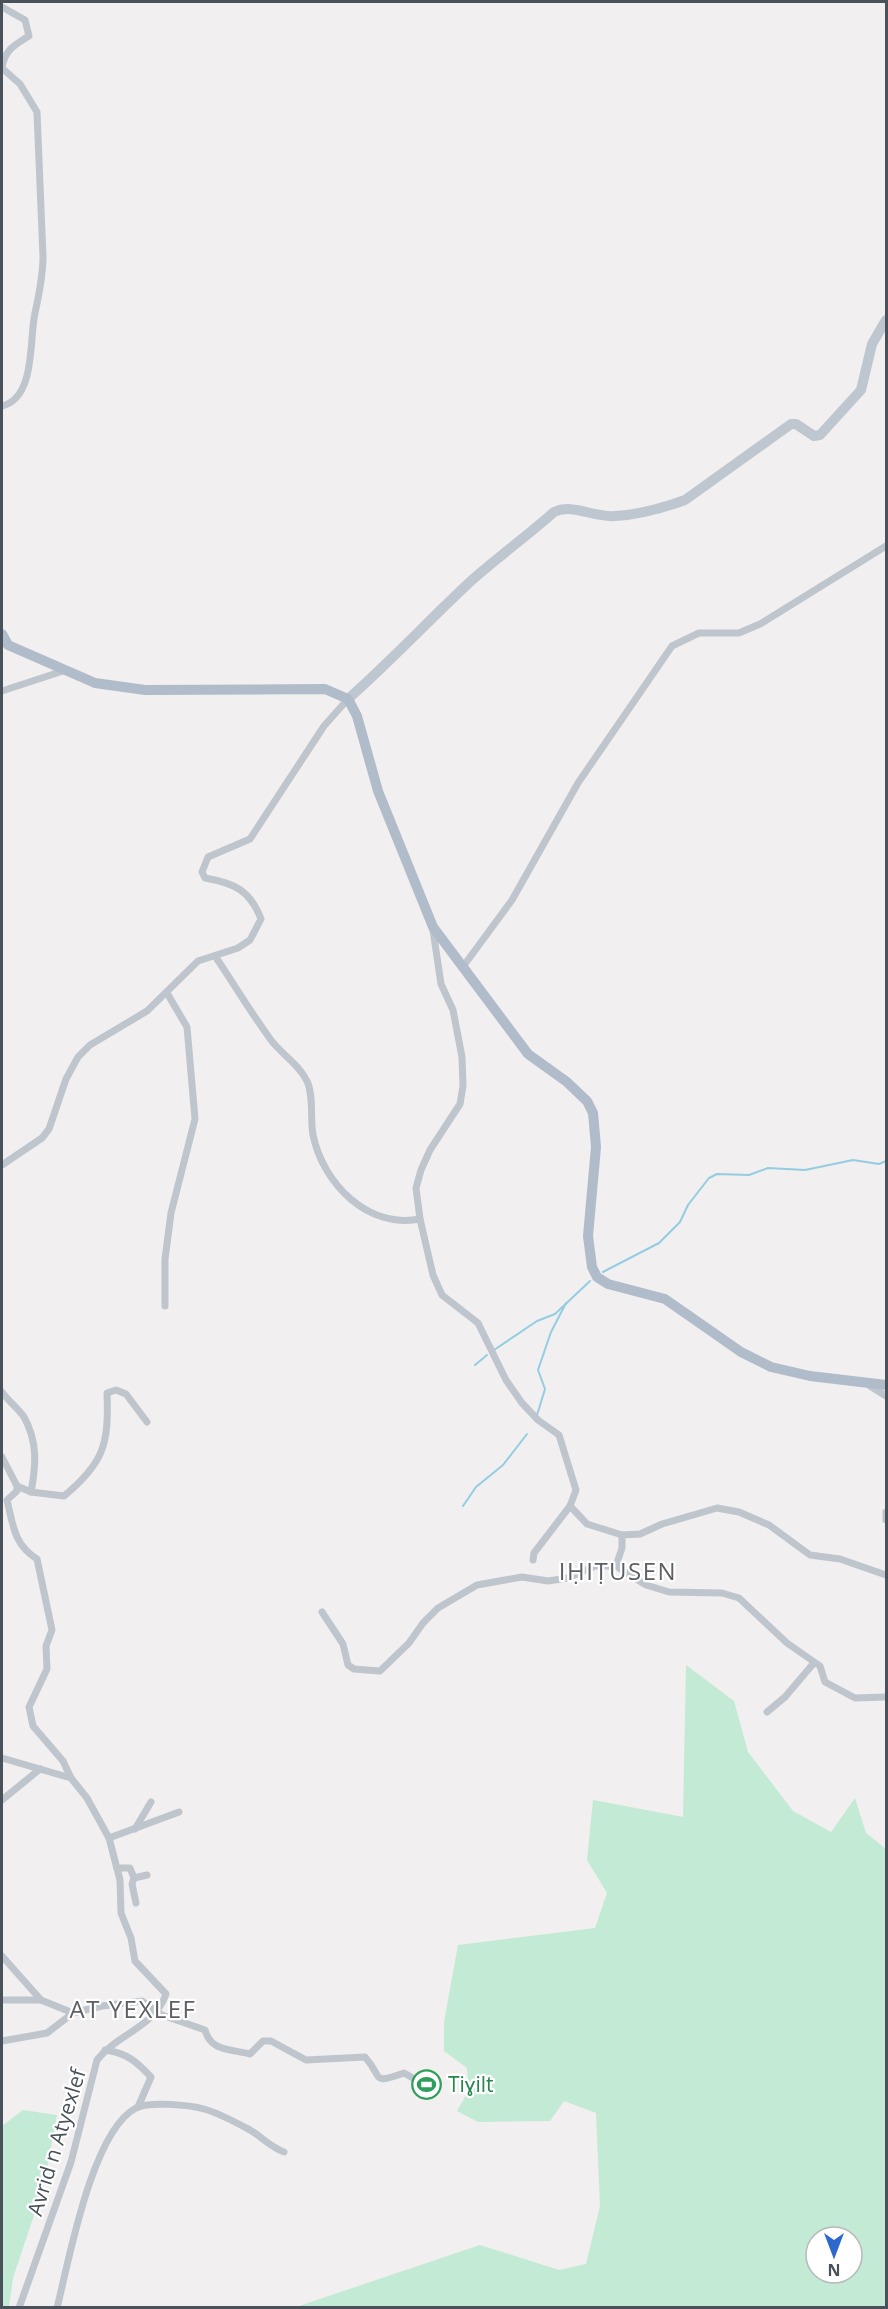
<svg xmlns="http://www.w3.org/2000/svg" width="888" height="2309" font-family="'Open Sans',sans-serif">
  <rect width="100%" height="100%" fill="#f1efef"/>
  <g fill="#c2ead4" fill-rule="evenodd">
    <path d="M686,1665L734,1701L748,1752L793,1811L831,1832L855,1798L866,1833L886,1849V2307H296L480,2245L559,2270L586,2264L600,2206L596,2113L564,2101L550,2121L478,2122L457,2111L469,2090L467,2068L444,2051V2022L458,1945L595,1928L607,1893L587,1860L593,1800L683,1817ZM816,2237H852V2273H816Z"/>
    <polygon points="23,2110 57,2115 44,2185 13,2278 9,2307 2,2307 2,2126"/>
  </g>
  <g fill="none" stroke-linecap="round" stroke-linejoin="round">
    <g stroke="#94cde2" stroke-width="2">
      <polyline points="603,1272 659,1243 680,1222 688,1205 709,1178 717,1174 749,1175 768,1168 805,1170 853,1160 879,1164 886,1161"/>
      <polyline points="494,1350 537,1321 555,1314 590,1281"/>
      <polyline points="475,1365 487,1355"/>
      <polyline points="537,1415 545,1389 538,1370 551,1332 566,1303"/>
      <polyline points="463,1506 476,1487 503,1465 527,1434"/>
    </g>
    <g stroke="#bfc5cc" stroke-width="7">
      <path d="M2,7L25,20L29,36C14,45 4,51 2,68L20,84L37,112L43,257C43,277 39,294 35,313C29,339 36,398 2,406"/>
      <polyline points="2,691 66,670"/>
      <path d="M215,956C234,984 251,1013 271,1040C282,1055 298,1063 307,1081C314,1096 310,1119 313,1135C323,1183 367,1229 420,1219L416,1188L421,1170L430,1150L460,1104L463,1086L462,1057L453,1010L441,984L433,930"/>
      <polyline points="462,968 512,900 578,783 672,646 699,633 739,633 760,624 886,546"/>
      <path d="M2,1165L42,1138L49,1129L66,1079L78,1057L90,1045L147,1011L198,961L238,948L250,940L261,919C250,890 234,883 205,878L202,872L208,857L250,839L324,726L348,699"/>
      <polyline points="420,1219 433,1275 442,1295 478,1323 506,1380 522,1403 538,1420 559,1435 576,1490 570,1506 587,1524 622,1535"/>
      <polyline points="165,1306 165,1259 171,1213 195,1119 187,1027 167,993"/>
      <polyline points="870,1386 886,1396"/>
      <path d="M2,1392C8,1401 18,1408 24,1417C38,1442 36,1466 31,1492"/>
      <path d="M2,1457L17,1486L31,1492L64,1496C104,1463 109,1444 107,1393L116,1390L126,1394L147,1422"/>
      <path d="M17,1486V1491L7,1500C13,1525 14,1545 37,1559L52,1630L46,1646L47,1669L29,1707L33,1726L63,1761L71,1778"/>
      <polyline points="886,1512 886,1520"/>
      <polyline points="533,1560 534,1553 570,1506"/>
      <polyline points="616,1566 646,1585 669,1592 722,1593 739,1598 787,1643 820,1666 825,1682 855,1698 886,1697"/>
      <polyline points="322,1612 343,1644 348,1665 354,1669 380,1671 409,1643 423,1623 438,1608 477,1585 522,1577 548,1581 568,1578 595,1566 616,1566 622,1548 622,1535 640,1534 662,1524 717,1508 739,1512 769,1525 810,1555 840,1559 886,1575"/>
      <polyline points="767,1712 785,1697 813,1664"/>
      <path d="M2,1758L71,1778L87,1798L109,1838L120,1880L121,1913L131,1938L135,1961L166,1994C155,2027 117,2034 97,2060L71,2162L19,2308"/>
      <polyline points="2,1800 40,1769"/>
      <polyline points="135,1829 151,1802"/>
      <polyline points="109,1838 179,1812"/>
      <polyline points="117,1868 130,1868 134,1878 147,1875"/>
      <polyline points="134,1878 132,1884 136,1903"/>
      <polyline points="2,1956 41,2000"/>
      <path d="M2,2000H41L73,2013L102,2006L142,2001L162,2015L205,2030C211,2052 231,2049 250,2054L263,2041H271L306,2060L365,2057C384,2078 370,2085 404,2073L420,2082"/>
      <polyline points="2,2041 47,2033 73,2013"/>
      <path d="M105,2050C127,2053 137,2062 151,2077L138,2107"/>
      <path d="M57,2308C69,2260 92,2131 136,2108C149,2101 190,2105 204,2109C219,2113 237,2123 250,2130C262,2137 270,2147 284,2152"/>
    </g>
    <path stroke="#bec6d0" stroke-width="10" d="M348,699C391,661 430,619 472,580C498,557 527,536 554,512C574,503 593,518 615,516C637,515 663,508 685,500L791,424H796L814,436L820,435L861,390L872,344L886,320"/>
    <polyline stroke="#b1bcca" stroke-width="10" points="2,634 8,645 95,683 145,690 325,689 348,699 357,716 378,791 433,927 528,1054 567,1082 587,1101 593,1113 596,1147 588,1236 592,1267 597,1277 608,1284 665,1299 741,1352 771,1367 810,1376 886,1385"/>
  </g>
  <defs>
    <symbol id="stadium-ring" viewBox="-11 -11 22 22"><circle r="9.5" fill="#fff" stroke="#2e9e5b" stroke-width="1.5"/><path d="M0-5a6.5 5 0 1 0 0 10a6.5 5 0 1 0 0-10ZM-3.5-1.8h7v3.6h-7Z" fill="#2e9e5b"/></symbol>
  </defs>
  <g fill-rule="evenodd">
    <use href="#stadium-ring" x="410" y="2068" width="33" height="33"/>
  </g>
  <g text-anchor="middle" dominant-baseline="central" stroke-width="4.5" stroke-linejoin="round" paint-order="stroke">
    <g font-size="21" fill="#27864d" stroke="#fff" text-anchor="start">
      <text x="448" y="2084">Tiɣilt</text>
    </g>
    <g font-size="21" fill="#49515a" stroke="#fff">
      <text transform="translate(56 2142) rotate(-73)">Avrid n Atyexlef</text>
    </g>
    <g font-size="24" letter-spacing="1.5" fill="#5c5f63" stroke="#fff">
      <text x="618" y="1570">IḤIṬUSEN</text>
      <text x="133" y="2008">AT YEXLEF</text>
    </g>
  </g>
  <rect width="888" height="2309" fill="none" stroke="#49515a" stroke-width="6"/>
  <g transform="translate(834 2255) rotate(180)"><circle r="28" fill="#ffffff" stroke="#b6b9bd" stroke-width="1.5"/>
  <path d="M0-4.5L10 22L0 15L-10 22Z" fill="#2d68cd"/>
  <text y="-9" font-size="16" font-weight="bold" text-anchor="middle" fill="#49515a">N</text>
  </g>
</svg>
